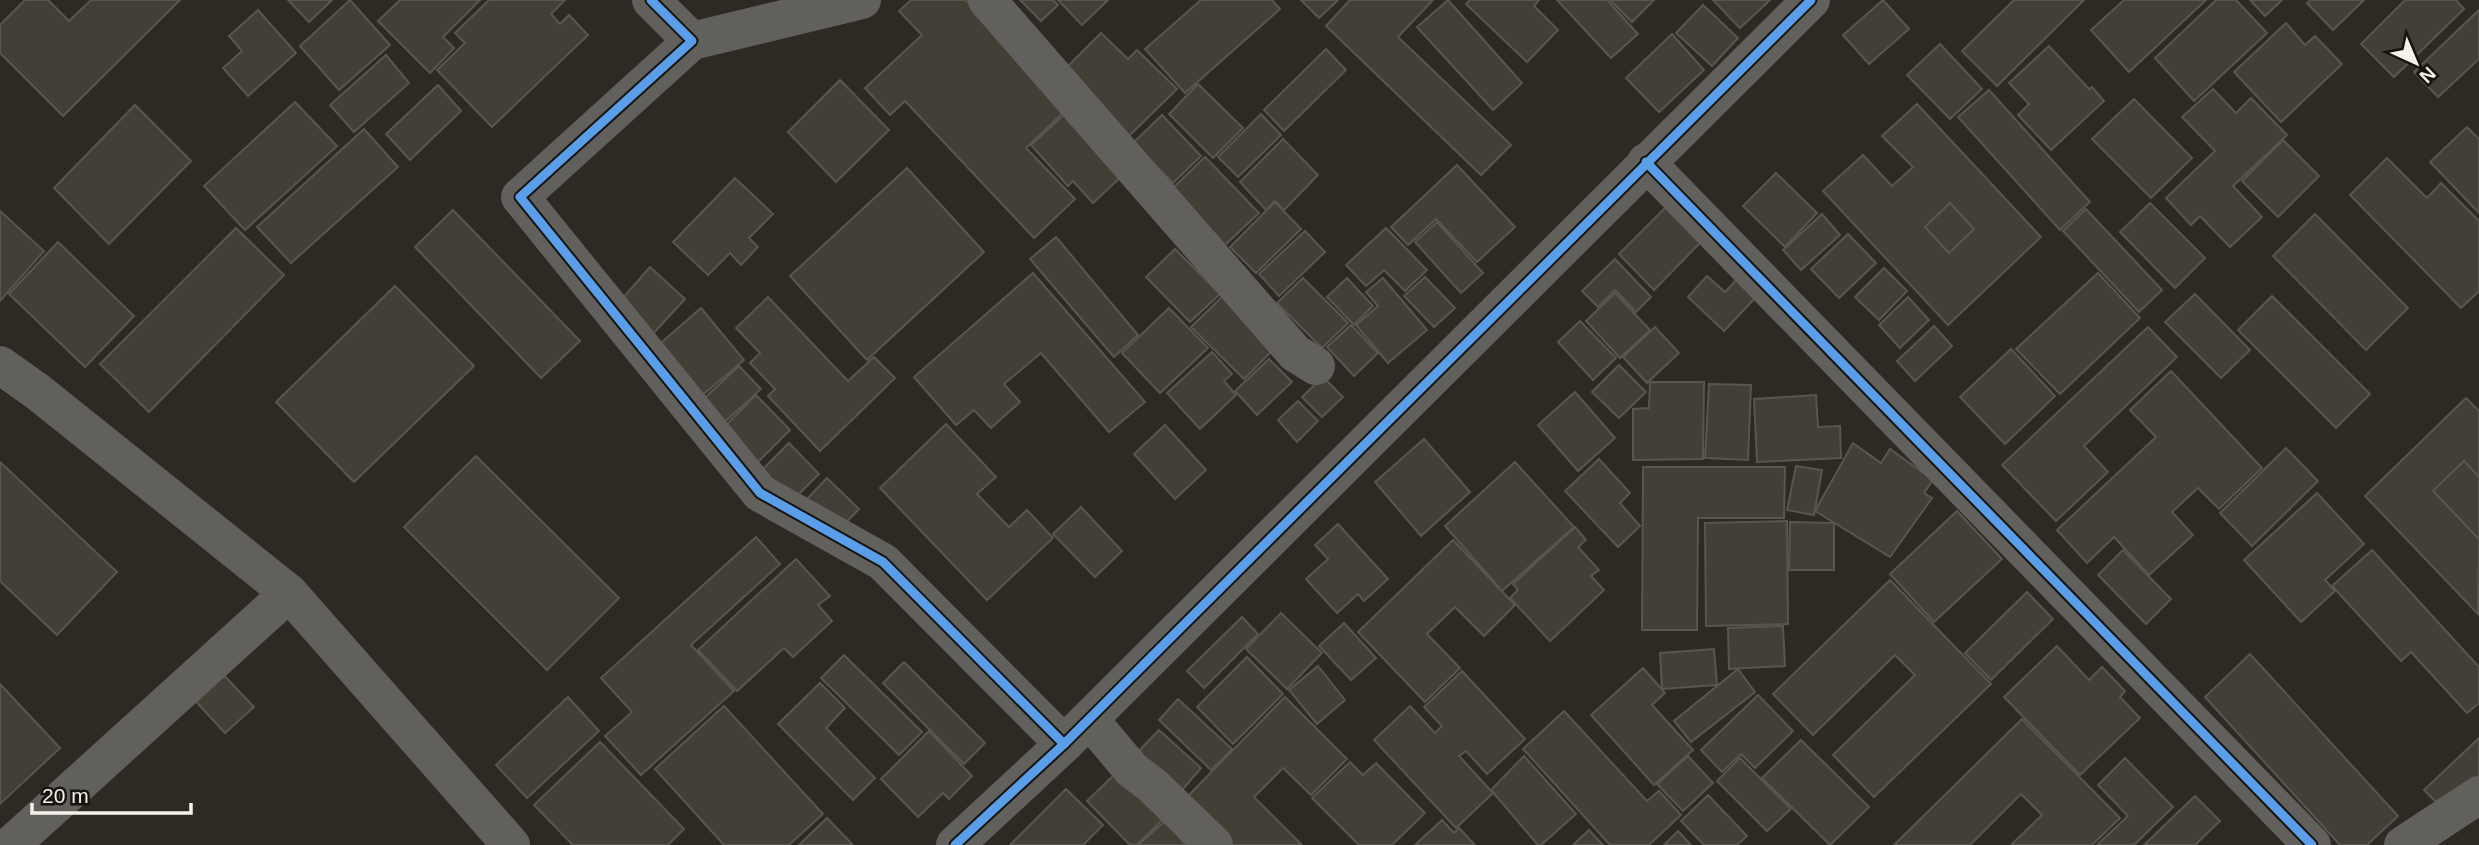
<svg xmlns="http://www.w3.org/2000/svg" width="2479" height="845" font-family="Arial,sans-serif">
  <rect width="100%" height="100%" fill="#2c2a23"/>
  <g fill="#433e36" stroke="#595550" stroke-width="2" fill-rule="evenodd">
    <polygon points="25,0 48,0 69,21 91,0 180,0 63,116 0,53 0,25"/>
    <polygon points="288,0 332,0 309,22"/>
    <polygon points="350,0 390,45 339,90 300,46"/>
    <polygon points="400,0 480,0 443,37 454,48 430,73 378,21"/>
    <polygon points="489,0 565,0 551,14 560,24 569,15 588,35 492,127 437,70 465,43 455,33"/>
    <polygon points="911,0 966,0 1068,108 1026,148 1075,199 1034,238 905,101 890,115 865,88 922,35 899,11"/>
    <polygon points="1020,0 1053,0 1058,5 1041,21"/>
    <polygon points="1058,0 1108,0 1082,25"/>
    <polygon points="1201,0 1272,0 1280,9 1185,93 1145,49"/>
    <polygon points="1301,0 1338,0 1319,18"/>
    <polygon points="1350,0 1433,0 1398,37 1511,145 1481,175 1326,26"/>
    <polygon points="1448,0 1522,83 1493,110 1417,27"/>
    <polygon points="1470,0 1539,0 1534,6 1558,30 1527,62 1466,4"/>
    <polygon points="1557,0 1607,0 1638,34 1611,58"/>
    <polygon points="1610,0 1654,0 1632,22"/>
    <polygon points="1713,0 1770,0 1740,28"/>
    <polygon points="1883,0 1909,29 1869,64 1843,35"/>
    <polygon points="2014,0 2084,0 1997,86 1962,51"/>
    <polygon points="2124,0 2206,0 2129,72 2091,30"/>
    <polygon points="2216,0 2236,0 2267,33 2194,101 2155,58"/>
    <polygon points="2250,0 2282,0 2265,16"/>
    <polygon points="2311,0 2364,0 2333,30 2307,3"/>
    <polygon points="2405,0 2456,0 2464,9 2394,77 2361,44"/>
    <polygon points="1703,5 1738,38 1712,66 1676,33"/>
    <polygon points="258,10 296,53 248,96 223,68 242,51 229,36"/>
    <polygon points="2479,10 2479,59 2438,97 2414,72"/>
    <polygon points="2286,23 2305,45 2315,36 2342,64 2281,122 2234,72"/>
    <polygon points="1101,33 1128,59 1137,50 1177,89 1126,139 1061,73"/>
    <polygon points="1672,34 1704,70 1659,112 1626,78"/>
    <polygon points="1940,44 1982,89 1950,119 1907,75"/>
    <polygon points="2049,46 2089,89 2092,87 2104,101 2051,150 2018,115 2029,104 2009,83"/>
    <polygon points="1326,49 1346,70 1284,131 1264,110"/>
    <polygon points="386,55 409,83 354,132 330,105"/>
    <polygon points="840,80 889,130 836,182 788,132"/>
    <polygon points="1198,84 1243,128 1213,158 1169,114"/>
    <polygon points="438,85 461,111 410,160 386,134"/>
    <polygon points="2213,89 2236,113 2251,98 2287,135 2233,186 2262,217 2230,247 2200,216 2191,225 2166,198 2215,151 2182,117"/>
    <polygon points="1989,90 2090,202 2060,230 1958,117"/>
    <polygon points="2134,99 2192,158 2151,198 2092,139"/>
    <polygon points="295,102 337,146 245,230 204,186"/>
    <path d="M1917,104L2041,237L1948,325L1823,191L1863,155L1892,186L1913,167L1882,136ZM1950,203L1974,229L1949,253L1925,227Z"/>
    <polygon points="135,105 191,161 109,244 54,188"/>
    <polygon points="1067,112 1123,175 1093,203 1073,181 1068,186 1031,145"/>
    <polygon points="1261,114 1281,135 1238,177 1218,157"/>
    <polygon points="1162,115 1201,156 1173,183 1133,143"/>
    <polygon points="2467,127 2479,139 2479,213 2430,162"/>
    <polygon points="364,129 398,167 291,263 257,227"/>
    <polygon points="1283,139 1318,175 1284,210 1275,201 1266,210 1240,182"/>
    <polygon points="2283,140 2319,176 2278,217 2242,181"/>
    <polygon points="1205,157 1259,213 1225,245 1172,189"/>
    <polygon points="2387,158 2427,198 2441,183 2479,221 2479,291 2461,308 2350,195"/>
    <polygon points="1457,165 1515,227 1477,262 1436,219 1408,245 1391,227"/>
    <polygon points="907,168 984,252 867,360 790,276"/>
    <polygon points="1776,173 1817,213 1785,247 1743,206"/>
    <polygon points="735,178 773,214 749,238 758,247 741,265 730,253 708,275 673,242"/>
    <polygon points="1275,202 1301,229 1256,273 1230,247"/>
    <polygon points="1950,203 1974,229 1949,253 1925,227"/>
    <polygon points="2150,203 2205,258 2175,288 2120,232"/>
    <polygon points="1667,206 1702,241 1654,290 1619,254"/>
    <polygon points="2086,209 2162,290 2139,312 2063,231"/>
    <polygon points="453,210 580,341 541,378 415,247"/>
    <polygon points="0,211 44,251 0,301"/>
    <polygon points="1822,214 1840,235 1801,270 1783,250"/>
    <polygon points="2315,214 2408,308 2366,350 2273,256"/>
    <polygon points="1437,222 1483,273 1461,293 1415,242"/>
    <polygon points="236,228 284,275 149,412 100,364"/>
    <polygon points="1386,228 1427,270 1405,291 1384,270 1366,286 1346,265"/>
    <polygon points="1305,231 1325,252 1279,296 1259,274"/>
    <polygon points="1848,234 1876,263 1839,298 1811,269"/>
    <polygon points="1056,237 1138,335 1114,357 1030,259"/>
    <polygon points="58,242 134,316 85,367 9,294"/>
    <polygon points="1175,249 1220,294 1190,322 1146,277"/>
    <polygon points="1615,259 1651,297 1636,312 1615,290 1598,307 1582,291"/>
    <polygon points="650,267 685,299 650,337 616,306"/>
    <polygon points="1884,268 1907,291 1879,320 1855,297"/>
    <polygon points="1033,273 1145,402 1109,432 1041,353 1004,384 1020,402 991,428 974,410 956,425 914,377"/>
    <polygon points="2098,273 2140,318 2060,394 2016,349"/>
    <polygon points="1707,276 1725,292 1739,277 1758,295 1724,331 1688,297"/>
    <polygon points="1425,277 1455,308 1434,327 1404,296"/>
    <polygon points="1303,278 1348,323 1322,348 1277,303"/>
    <polygon points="1347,278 1373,306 1354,325 1327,297"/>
    <polygon points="1383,278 1427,330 1388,363 1356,325 1378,306 1366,292"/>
    <polygon points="395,286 474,366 354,482 276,402"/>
    <polygon points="1615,293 1650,330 1620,358 1586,321"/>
    <polygon points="2195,294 2250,350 2221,378 2165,322"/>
    <polygon points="1223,296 1275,348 1244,379 1191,327"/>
    <polygon points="2272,296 2370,394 2336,428 2238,330"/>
    <polygon points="768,297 848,381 874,357 895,378 820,451 768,396 775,389 750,363 760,353 736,328"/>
    <polygon points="1908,297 1929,320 1900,348 1879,325"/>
    <polygon points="701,308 744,360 699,398 656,347"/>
    <polygon points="1169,308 1208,348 1160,393 1122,353"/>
    <polygon points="1580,321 1616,358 1593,380 1558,342"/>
    <polygon points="1351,325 1378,353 1354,376 1327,347"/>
    <polygon points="1934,326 1952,346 1915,381 1897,361"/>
    <polygon points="1655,327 1679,353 1647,383 1623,357"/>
    <polygon points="2148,327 2177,357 2084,446 2108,472 2056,521 2002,465"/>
    <polygon points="2011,349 2055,396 2005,444 1960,397"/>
    <polygon points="1212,352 1232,374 1224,381 1236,395 1200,429 1167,393"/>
    <polygon points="1269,359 1292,382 1257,415 1235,391"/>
    <polygon points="1619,365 1646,392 1619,418 1592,392"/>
    <polygon points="739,366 761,389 718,428 696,406"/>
    <polygon points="2171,371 2262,468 2219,509 2198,488 2172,512 2193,535 2149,575 2114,537 2087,563 2057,530 2156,437 2130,410"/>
    <polygon points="1323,377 1343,397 1322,417 1302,397"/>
    <polygon points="1650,382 1704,382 1703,459 1633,460 1633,409 1649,408"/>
    <polygon points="1709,384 1751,385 1748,460 1705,458"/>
    <polygon points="1575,392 1615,438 1578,471 1538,425"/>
    <polygon points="756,395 790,430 755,465 721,430"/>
    <polygon points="1816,395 1818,427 1840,426 1841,458 1757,462 1754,399"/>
    <polygon points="2466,398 2479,411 2479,477 2464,461 2433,491 2479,539 2478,614 2365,496"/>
    <polygon points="1298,401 1318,421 1297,442 1278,420"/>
    <polygon points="946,424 996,477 977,494 1009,527 1027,510 1053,538 987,600 880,488"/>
    <polygon points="1165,425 1206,470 1175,499 1134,454"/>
    <polygon points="1424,439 1470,492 1421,536 1375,482"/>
    <polygon points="789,443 819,474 792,501 762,470"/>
    <polygon points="1853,443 1881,463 1890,449 1933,480 1924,493 1932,498 1890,557 1815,511"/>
    <polygon points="2286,448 2318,481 2252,546 2220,513"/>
    <polygon points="476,456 619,598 547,670 404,527"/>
    <polygon points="1599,459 1630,493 1620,503 1640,526 1618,547 1565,491"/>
    <polygon points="2464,461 2479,477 2479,539 2433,491"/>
    <polygon points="0,462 117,572 57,635 0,581"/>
    <polygon points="1515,462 1574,527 1502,591 1445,526"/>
    <polygon points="1796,466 1822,470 1814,515 1787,510"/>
    <polygon points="1643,467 1785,467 1784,518 1698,518 1697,630 1642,630"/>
    <polygon points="827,478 859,509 835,534 803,503"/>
    <polygon points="2317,493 2364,544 2325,580 2335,591 2301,622 2244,560"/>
    <polygon points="1081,507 1122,551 1095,577 1053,534"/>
    <polygon points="1957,511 2002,559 1934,622 1890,574"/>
    <polygon points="1787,521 1788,624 1706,626 1705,523"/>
    <polygon points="1790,522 1834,523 1834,570 1789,570"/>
    <polygon points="1338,524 1388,579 1364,601 1358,594 1337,613 1306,579 1328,559 1315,545"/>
    <polygon points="1575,527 1586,540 1578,547 1599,570 1591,576 1604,590 1550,641 1510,598 1518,590 1513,584"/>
    <polygon points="756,537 780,564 691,645 734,691 641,775 605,736 632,712 601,678"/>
    <polygon points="1453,540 1515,605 1484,636 1455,607 1427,634 1460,668 1425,702 1358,632"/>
    <polygon points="2123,550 2171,599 2146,624 2098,575"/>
    <polygon points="2372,550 2479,667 2479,703 2467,713 2411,652 2401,661 2332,586"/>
    <polygon points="796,559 830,596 818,605 832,621 793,657 784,648 737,691 698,650"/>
    <polygon points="1890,580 1991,684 1874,797 1833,755 1915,675 1895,655 1813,735 1773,694"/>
    <polygon points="2027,592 2053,619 1991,680 1965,653"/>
    <polygon points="1281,613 1322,653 1287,689 1246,649"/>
    <polygon points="1242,617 1258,634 1204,688 1187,671"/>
    <polygon points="1344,623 1376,658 1351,680 1319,646"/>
    <polygon points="1783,626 1785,666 1729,669 1728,628"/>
    <polygon points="2057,646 2089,680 2102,667 2125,691 2120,697 2140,718 2080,775 2004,697"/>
    <polygon points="1714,649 1717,685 1662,689 1660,653"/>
    <polygon points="2250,654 2398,816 2367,845 2340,845 2205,697"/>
    <polygon points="844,655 922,732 899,755 821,678"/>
    <polygon points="1247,657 1283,694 1233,744 1197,707"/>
    <polygon points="904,662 985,743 964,764 883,683"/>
    <polygon points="1318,666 1345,700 1317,724 1289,690"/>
    <polygon points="217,668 254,707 225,733 189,694"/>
    <polygon points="1643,668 1665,693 1652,705 1693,750 1654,785 1591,715"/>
    <polygon points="1738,669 1755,692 1691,742 1674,721"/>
    <polygon points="1462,671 1525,739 1487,774 1466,751 1459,756 1493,793 1456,828 1374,740 1410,706 1435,733 1442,726 1424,707"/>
    <polygon points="820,683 845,708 826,728 875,778 853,800 778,724"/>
    <polygon points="0,684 60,748 0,804"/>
    <polygon points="1758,695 1793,731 1755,768 1741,754 1722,772 1701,750"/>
    <polygon points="568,697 599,731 527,798 496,765"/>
    <polygon points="1285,697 1347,759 1311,795 1283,768 1254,797 1302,845 1227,845 1183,801"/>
    <polygon points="1178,699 1232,749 1211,770 1159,720"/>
    <polygon points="724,706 823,814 789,845 724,845 655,769"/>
    <polygon points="1564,711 1647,801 1659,791 1681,815 1649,845 1610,845 1523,749"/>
    <polygon points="2022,719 2120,818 2092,845 2011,845 2042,815 2021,794 1970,845 1894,845"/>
    <polygon points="1159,730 1201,768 1177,796 1134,756"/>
    <polygon points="929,731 972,776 949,799 943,793 918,817 881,779"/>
    <polygon points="2479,738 2479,783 2447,813 2424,790"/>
    <polygon points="1801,740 1869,807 1830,845 1762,778"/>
    <polygon points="600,742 684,829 668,845 573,845 534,805"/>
    <polygon points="1524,756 1576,814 1541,845 1538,845 1491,790"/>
    <polygon points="1688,756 1713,783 1683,811 1657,784"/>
    <polygon points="1740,758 1791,809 1767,831 1717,781"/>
    <polygon points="2125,758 2173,807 2134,845 2097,845 2128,816 2098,785"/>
    <polygon points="1350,762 1363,775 1376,763 1425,813 1392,845 1359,845 1312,798"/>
    <polygon points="1115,774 1171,811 1137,845 1130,845 1087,801"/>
    <polygon points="1066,789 1103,825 1083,845 1010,845"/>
    <polygon points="1708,795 1747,836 1737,845 1704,845 1681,821"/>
    <polygon points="2195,796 2220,821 2195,845 2144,845"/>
    <polygon points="827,818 853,845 799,845"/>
    <polygon points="1442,820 1454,833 1459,828 1475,845 1415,845"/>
    <polygon points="1165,821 1186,845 1138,845"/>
    <polygon points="1589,830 1603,845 1573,845"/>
    <polygon points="1678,831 1691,845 1664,845"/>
  </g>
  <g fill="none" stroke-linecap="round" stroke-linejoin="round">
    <g stroke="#62605d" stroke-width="38">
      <polyline points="651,0 692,41 520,197 760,493 883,562 1064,744"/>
      <polyline points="987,0 1295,353 1316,366"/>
      <polyline points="692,41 862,0"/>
      <polyline points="1646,162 2312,845"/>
      <polyline points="0,365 38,392 289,593 511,845"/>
      <polyline points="1089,719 1132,770 1153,786 1214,845"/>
      <polyline points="11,845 289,593"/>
      <polyline points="955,845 1064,744 1811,0"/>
      <polyline points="2403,845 2479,795"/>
    </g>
    <defs>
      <g id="cycleway">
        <polyline points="651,0 692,41 520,197 760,493 883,562 1064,744"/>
        <polyline points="1646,162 2312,845"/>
        <polyline points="955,845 1064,744 1811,0"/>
      </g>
    </defs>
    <use href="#cycleway" stroke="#16140e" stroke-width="13"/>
    <use href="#cycleway" stroke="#5a9eea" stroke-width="9"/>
  </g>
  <g transform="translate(2416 63) rotate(136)" stroke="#16140e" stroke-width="5" paint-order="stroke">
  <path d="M0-5L12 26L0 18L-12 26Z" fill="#f5f2ea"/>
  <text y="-10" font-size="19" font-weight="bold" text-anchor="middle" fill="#f5f2ea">N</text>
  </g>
  <path d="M32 803v10h159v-10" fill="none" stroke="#f5f2ea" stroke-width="3.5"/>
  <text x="42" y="803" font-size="21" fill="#f5f2ea" stroke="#16140e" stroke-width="5" paint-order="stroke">20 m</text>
</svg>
